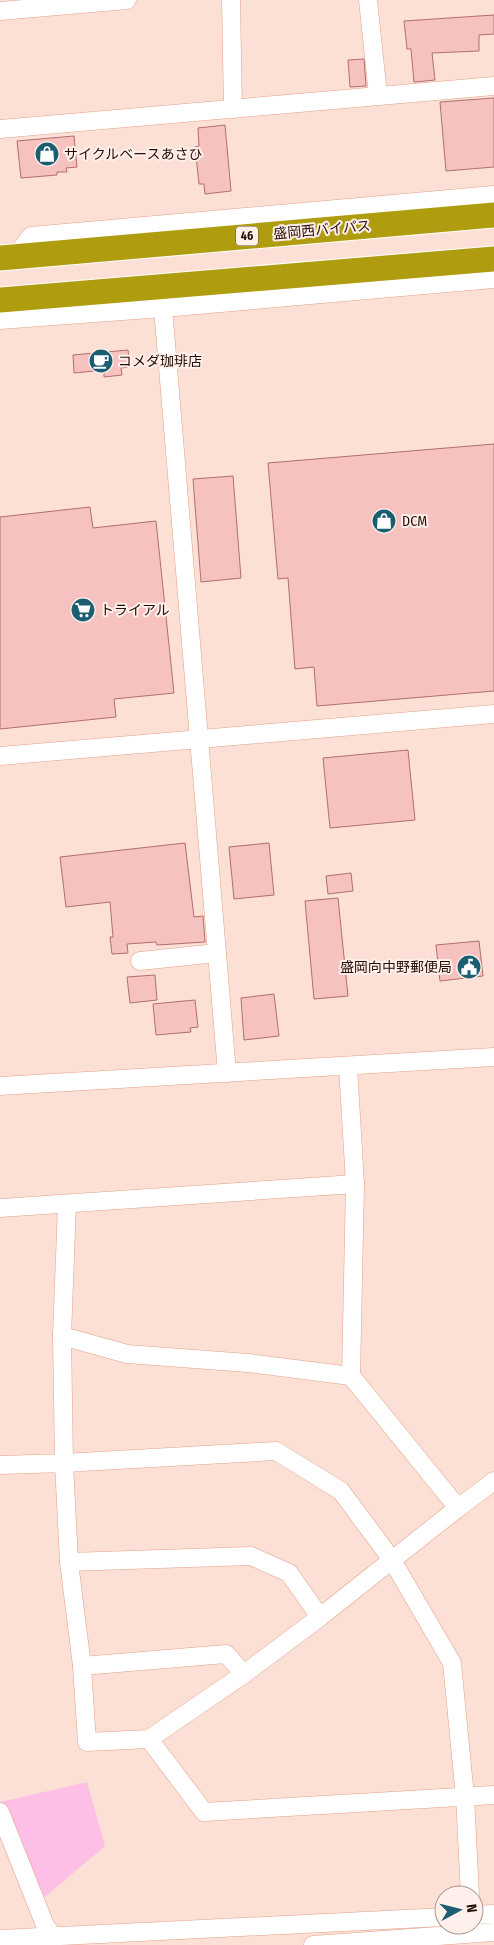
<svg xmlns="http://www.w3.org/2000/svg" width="494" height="1945" font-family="'Fira Sans Condensed','Noto Sans JP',sans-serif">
  <rect width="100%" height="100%" fill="#fcdfd5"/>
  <polygon fill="#fdbfe6" points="87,1782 105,1846 40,1901 1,1802"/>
  <g fill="#f6c2c0" stroke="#b26e6d">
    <polygon points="494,15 494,34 479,35 479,51 432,53 435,80 414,82 411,49 407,49 404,21"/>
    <polygon points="364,59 366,86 350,87 348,60"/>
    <polygon points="494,98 494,167 446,171 440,102"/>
    <polygon points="225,125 231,191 205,194 204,184 199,184 195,147 199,146 198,128"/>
    <polygon points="74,136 77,167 66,168 67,172 57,172 57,175 21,178 17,141"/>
    <polygon points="128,350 130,367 121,368 122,375 104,377 104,370 74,373 73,355"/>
    <polygon points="494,444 494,691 317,706 314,667 295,669 288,578 278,579 268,463"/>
    <polygon points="233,476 241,578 201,582 193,479"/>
    <polygon points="90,507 93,528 156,521 174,693 114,699 116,717 0,729 0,517"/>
    <polygon points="408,750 415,820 330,828 323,758"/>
    <polygon points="185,843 194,917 203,916 205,942 157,945 156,942 127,944 128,953 112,954 110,937 113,937 110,902 66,907 60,857"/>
    <polygon points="269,843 274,895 234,899 229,847"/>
    <polygon points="351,873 353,891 328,894 326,876"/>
    <polygon points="338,898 348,996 314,999 305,901"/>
    <polygon points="479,941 483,976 440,981 436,945"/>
    <polygon points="155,975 157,1000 130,1003 127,977"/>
    <polygon points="274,994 279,1036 244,1040 241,998"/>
    <polygon points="195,1000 198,1027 190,1028 191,1032 156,1035 153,1004"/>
  </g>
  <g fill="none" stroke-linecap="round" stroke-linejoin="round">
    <defs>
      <g id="minor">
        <polyline points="231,0 233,109"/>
        <polyline points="368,0 378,95"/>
        <polyline points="0,11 127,0"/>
        <polyline points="0,129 494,86"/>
        <polyline points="16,256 31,236 494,195"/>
        <polyline points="163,308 227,1073"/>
        <polyline points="0,320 163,308 494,279"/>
        <polyline points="0,756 494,714"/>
        <polyline points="140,961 217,953"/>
        <polyline points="348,1066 355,1184 351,1376 458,1508 494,1481"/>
        <polyline points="0,1086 494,1057"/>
        <polyline points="0,1208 355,1184"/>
        <polyline points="62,1336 127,1354 248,1363 351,1376"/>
        <polyline points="0,1465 64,1463 276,1451 341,1491 392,1560 320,1617 244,1674 149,1739 87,1742 82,1666 69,1562 64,1463 62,1336 67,1204"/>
        <polyline points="458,1508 392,1560 452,1663 465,1797 470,1895"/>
        <polyline points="69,1562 251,1556 289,1573 320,1617"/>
        <polyline points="82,1666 226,1654 244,1674"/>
        <polyline points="149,1739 204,1812 494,1795"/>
        <polyline points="0,1812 45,1925 53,1936"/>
        <polyline points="474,1915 494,1914"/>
        <polyline points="0,1939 444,1917"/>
        <polyline points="313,1945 494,1932"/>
      </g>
      <g id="highway">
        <polyline points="0,258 494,215"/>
        <polyline points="0,300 494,259"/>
      </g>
    </defs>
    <use href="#minor" stroke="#e3a188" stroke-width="19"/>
    <use href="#highway" stroke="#fff" stroke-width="27"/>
    <use href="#minor" stroke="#fff" stroke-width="18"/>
    <use href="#highway" stroke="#af9d0f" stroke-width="25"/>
  </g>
  <defs>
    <symbol id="shop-disc" viewBox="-11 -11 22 22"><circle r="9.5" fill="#1b5e72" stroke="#fff0eb"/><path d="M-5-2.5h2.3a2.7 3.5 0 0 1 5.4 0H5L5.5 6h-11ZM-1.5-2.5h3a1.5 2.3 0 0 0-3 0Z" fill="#fff"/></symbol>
    <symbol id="cafe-disc" viewBox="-11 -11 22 22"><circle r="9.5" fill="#1b5e72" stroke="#fff0eb"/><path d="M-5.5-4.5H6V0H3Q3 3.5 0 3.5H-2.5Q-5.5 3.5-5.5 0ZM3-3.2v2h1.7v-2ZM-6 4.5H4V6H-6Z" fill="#fff"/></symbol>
    <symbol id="supermarket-disc" viewBox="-11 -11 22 22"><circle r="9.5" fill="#1b5e72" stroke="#fff0eb"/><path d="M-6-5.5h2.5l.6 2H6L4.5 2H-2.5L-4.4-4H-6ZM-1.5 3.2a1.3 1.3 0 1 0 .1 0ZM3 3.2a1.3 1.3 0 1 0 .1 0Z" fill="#fff"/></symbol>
    <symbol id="civic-disc" viewBox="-11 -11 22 22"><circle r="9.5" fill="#1b5e72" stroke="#fff0eb"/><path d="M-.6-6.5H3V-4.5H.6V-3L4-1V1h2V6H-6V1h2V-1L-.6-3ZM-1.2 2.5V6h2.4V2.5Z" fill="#fff"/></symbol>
  </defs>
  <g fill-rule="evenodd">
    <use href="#shop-disc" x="33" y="140" width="28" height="28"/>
    <use href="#cafe-disc" x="87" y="347" width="28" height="28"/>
    <use href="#shop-disc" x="370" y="507" width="28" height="28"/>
    <use href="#supermarket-disc" x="69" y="596" width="28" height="28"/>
    <use href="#civic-disc" x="455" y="953" width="28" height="28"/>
  </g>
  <g text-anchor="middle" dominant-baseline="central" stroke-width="4" stroke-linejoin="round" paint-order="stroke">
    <rect fill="#fff0eb" stroke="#66524b" stroke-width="1" x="236" y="226.5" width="22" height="19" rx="4"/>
    <g font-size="12" font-weight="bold" fill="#250e06">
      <text x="247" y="236">46</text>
    </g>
    <g font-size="14" fill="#250e06" stroke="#fff0eb" text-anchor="start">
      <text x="64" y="154">サイクルベースあさひ</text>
      <text x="118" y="361">コメダ珈琲店</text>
      <text x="402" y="521">DCM</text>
      <text x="100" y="610">トライアル</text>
      <text x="452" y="967" text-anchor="end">盛岡向中野郵便局</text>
    </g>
    <g font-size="14" fill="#250e06" stroke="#fff0eb">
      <text transform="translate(322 230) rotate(-5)">盛岡西バイパス</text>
    </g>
  </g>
  <g transform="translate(459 1910) rotate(83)"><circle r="24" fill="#fff0eb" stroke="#a8968f"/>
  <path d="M0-4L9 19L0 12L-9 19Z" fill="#1b5e72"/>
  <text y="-8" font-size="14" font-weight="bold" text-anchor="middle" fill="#250e06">N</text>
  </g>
</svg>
